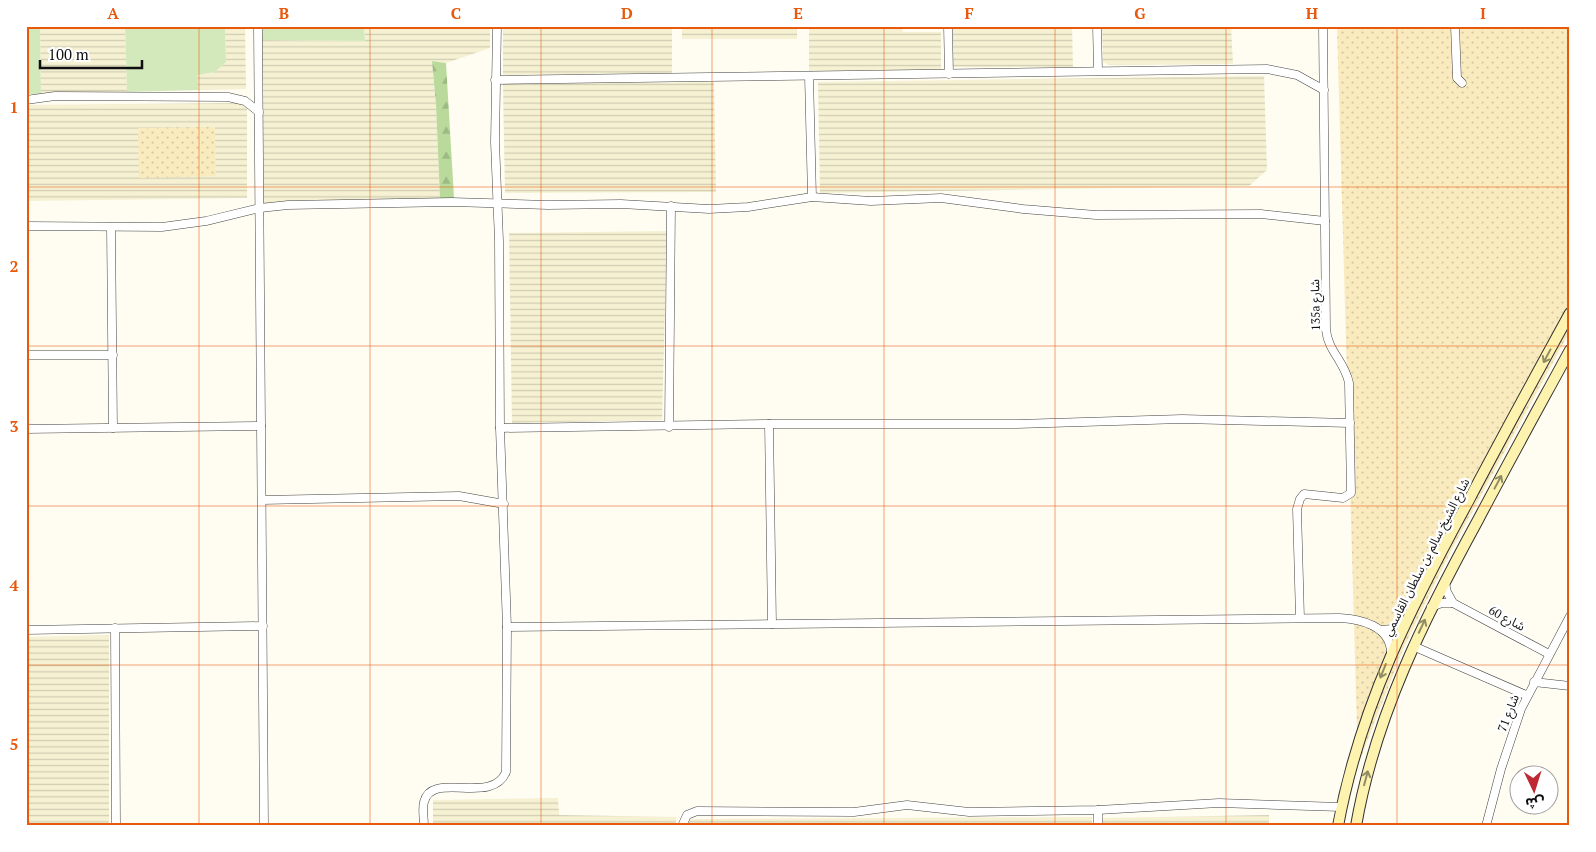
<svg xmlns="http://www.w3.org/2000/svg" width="1596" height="852" font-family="'PT Serif','Noto Sans Arabic',serif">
  <defs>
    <pattern id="farmland-rules" width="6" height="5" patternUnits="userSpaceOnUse" patternTransform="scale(1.25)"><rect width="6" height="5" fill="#f5f1d2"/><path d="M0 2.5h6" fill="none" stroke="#d1cdb3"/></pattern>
    <pattern id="forest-firs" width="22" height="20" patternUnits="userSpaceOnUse" patternTransform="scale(1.25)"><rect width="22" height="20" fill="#b9da9b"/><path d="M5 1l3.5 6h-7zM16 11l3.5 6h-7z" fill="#9eba84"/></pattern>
    <pattern id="sand-dots" width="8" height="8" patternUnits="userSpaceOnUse" patternTransform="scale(1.25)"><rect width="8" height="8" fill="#faebbf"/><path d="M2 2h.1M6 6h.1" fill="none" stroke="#d5c8a3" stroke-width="1.8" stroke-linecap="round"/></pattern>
  </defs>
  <rect width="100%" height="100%" fill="#fffcf2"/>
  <g fill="url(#farmland-rules)">
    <polygon points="40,26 125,26 127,92 41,94"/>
    <polygon points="225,26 245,26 246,89 199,90 196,75 215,72 226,62"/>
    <polygon points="364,26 490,26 490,48 446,63 432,61 436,105 440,199 264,203 262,40 365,41"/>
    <polygon points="503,26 672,26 672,73 503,75"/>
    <rect x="682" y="26" width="115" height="13"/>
    <polygon points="809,26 902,26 903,32 941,32 941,70 809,71"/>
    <polygon points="953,26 1072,26 1073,67 953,67"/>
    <polygon points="1102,26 1231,26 1233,64 1109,65 1103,62"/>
    <polygon points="1264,76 1267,170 1249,186 820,193 818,82"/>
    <polygon points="714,82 716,192 505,193 503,84"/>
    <polygon points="237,103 247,107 247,198 26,201 26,105"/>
    <polygon points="667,231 662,420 512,423 509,233"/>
    <polygon points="109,635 109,824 26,825 26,637"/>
    <polygon points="558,798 559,815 676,817 676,826 433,826 433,800"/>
    <polygon points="1269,815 1269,826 1103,826 1103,818"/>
    <polygon points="1092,817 1092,826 689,826 689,819"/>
  </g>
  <g fill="#d4e9bb">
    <polygon points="26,26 40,26 41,94 26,94"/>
    <polygon points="125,26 225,26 226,62 215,72 197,75 199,90 127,92"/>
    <polygon points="263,26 364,26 365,41 262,40"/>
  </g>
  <polygon fill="url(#forest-firs)" points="432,61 446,63 454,198 440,199 436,105"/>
  <g fill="url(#sand-dots)">
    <polygon points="1337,26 1570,26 1570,331 1451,551 1404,647 1358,765"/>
    <polygon points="215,127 216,176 139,178 138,128"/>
  </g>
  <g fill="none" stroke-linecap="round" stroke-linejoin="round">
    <defs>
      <g id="street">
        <polyline points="258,26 264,826"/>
        <polyline points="948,26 949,74"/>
        <polyline points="1097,26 1098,71"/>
        <polyline points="1455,26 1457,78 1462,83"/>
        <polyline points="809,76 812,197"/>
        <polyline points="495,80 1267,69 1297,75 1324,90"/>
        <polyline points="26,100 55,96 228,97 245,101 259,112"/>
        <polyline points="26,226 162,227 206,221 260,208 288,205 452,202 548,205 621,204 709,209 748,207 812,197 871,201 941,198 1023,209 1096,215 1261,214 1325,221"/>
        <polyline points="111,227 113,428"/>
        <polyline points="26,355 113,355"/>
        <polyline points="769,424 772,624"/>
        <polyline points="669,427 671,206"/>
        <polyline points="500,428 769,424 1017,424 1182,419 1350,423"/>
        <polyline points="26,429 261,426"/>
        <polyline points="262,500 459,496 504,504"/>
        <polyline points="1445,583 1447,592 1453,603 1549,654"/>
        <polyline points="1431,607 1442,603 1453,603"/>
        <path d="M1300,618L1297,509L1300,499L1304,494L1343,498L1351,493L1349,383C1345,362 1328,351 1326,330L1323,26"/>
        <path d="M507,627L1339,618C1361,619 1390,626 1391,652"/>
        <polyline points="115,628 116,826"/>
        <polyline points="26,630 263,626"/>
        <polyline points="1380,630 1393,629 1404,622"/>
        <polyline points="1413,646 1526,695"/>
        <polyline points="1534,682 1570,686"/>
        <polyline points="1098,810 1098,826"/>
        <path d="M424,826C424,818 422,809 424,802C432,770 492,806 506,772L507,627L500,428L499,241L495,142L497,26"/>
        <polyline points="682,826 687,815 697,811 854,812 907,805 969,812 1098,810 1219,803 1341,807"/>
        <polyline points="1486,826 1501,769 1521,709 1570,616"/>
      </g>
      <g id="secondary">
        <path d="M1338,826C1360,706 1412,605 1469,500C1502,437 1536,375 1570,313"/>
        <path d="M1356,826C1375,716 1425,617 1478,520C1508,463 1539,407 1570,350"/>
      </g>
    </defs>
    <use href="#street" stroke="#424242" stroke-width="9"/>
    <use href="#secondary" stroke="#313131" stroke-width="12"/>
    <use href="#street" stroke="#fff" stroke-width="8"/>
    <use href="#secondary" stroke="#fdf3ae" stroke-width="10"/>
  </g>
  <defs><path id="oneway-shaft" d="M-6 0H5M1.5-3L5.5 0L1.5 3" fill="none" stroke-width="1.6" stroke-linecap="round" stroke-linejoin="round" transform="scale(1.25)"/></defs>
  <g stroke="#928c66">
    <use href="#oneway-shaft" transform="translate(1547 356) rotate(118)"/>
    <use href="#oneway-shaft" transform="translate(1498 482) rotate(-62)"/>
    <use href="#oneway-shaft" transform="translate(1422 626) rotate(-65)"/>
    <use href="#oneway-shaft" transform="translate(1383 671) rotate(112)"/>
    <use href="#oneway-shaft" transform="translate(1366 778) rotate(-75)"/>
  </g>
  <path fill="none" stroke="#e8590c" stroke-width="1" stroke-opacity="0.55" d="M199,26V826M370,26V826M541,26V826M712,26V826M884,26V826M1055,26V826M1226,26V826M1397,26V826M26,187H1570M26,346H1570M26,506H1570M26,665H1570"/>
  <g text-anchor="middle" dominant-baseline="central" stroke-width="5" stroke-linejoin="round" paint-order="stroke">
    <g font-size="12" fill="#0f0f0f" stroke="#fff">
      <text transform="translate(1315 305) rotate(-91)">135a شارع</text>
      <text transform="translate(1426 557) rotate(-63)">شارع الشيخ سالم بن سلطان القاسمي</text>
      <text transform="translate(1507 618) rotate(28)">شارع 60</text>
      <text transform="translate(1508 713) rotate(-69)">شارع 71</text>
    </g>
  </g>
  <rect width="1596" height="852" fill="none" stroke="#ffffff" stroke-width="55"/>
  <g transform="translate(1534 790) rotate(176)"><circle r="24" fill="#ffffff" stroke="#9f9f9f"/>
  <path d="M0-4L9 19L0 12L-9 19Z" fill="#be2933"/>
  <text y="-8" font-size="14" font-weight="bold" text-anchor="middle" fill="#0f0f0f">ش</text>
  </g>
  <path d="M40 60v8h102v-8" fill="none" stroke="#0f0f0f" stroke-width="2.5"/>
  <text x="48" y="60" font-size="15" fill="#0f0f0f" stroke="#ffffff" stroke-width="4" paint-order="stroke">100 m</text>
  <rect x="28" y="28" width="1540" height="796" fill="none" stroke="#e8590c" stroke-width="2"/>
  <g font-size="16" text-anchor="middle" font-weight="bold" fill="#e8590c">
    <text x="113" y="19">A</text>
    <text x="284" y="19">B</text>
    <text x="456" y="19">C</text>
    <text x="627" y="19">D</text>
    <text x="798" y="19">E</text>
    <text x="969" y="19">F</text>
    <text x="1140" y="19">G</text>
    <text x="1312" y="19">H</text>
    <text x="1483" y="19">I</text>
    <text x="14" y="113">1</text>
    <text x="14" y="272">2</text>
    <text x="14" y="432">3</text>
    <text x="14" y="591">4</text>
    <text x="14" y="750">5</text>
  </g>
</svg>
